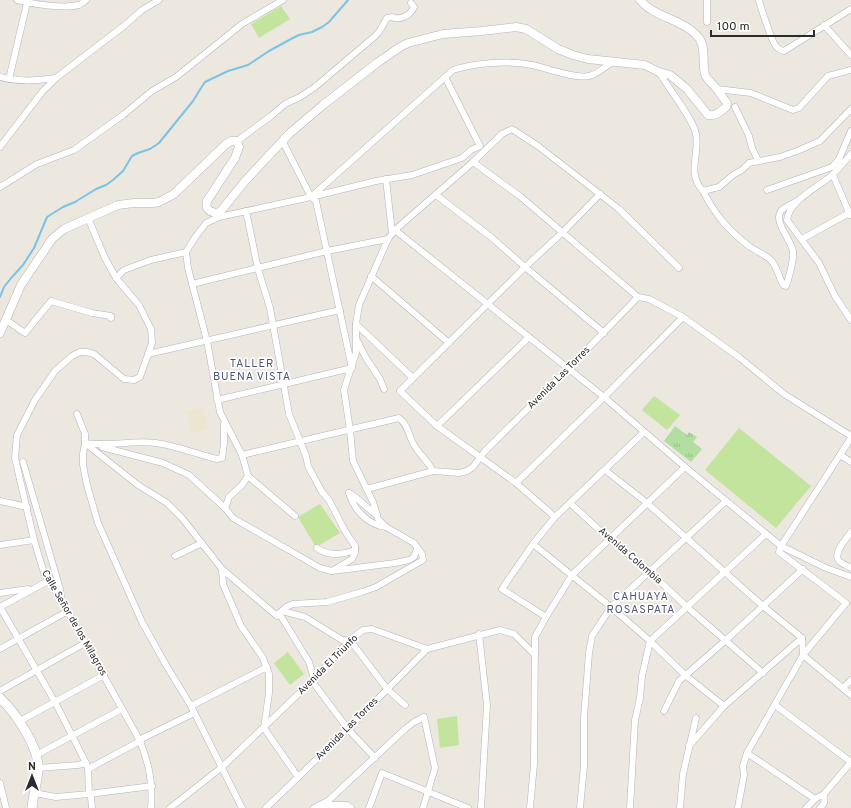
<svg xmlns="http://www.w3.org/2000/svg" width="851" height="808" font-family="Overpass,sans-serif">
  <defs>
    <pattern id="grass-tufts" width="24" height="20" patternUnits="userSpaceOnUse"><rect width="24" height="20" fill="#b2dea0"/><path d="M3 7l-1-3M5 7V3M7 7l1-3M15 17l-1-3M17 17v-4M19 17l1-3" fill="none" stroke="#99bf8a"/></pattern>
  </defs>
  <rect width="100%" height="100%" fill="#ece7df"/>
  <polygon fill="#ece5d0" points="202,408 208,429 191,433 187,411"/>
  <polygon fill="url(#grass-tufts)" points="675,426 687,435 689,432 697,437 693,442 702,449 691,462 664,441"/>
  <g fill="#c2e49d">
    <polygon points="281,6 290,19 259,38 251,24"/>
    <polygon points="654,396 680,415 667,430 642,410"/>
    <polygon points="739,428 811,486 776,528 705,470"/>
    <polygon points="320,504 340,533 316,547 298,517"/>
    <polygon points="288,652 304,674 290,685 274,663"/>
    <polygon points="457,716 459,745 440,748 437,719"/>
  </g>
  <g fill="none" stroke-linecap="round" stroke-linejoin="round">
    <polyline stroke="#7bc3e5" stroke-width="2" points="0,297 4,287 12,277 23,265 34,248 47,217 63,207 75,202 96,189 106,185 113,180 123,171 132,156 138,153 150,149 159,143 193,101 201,88 205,82 228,71 248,65 269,51 291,39 299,35 312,32 322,27 329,22 348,0"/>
    <defs>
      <g id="minor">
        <path d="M17,0C33,4 63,9 78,5C81,5 83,2 86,0"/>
        <path d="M759,0C760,6 771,37 774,43C776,47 779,50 784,51L851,9"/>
        <polyline points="707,22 707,0"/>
        <polyline points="824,25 851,55"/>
        <path d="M659,72C668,88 693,118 696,134C700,155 686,172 703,191L719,187L733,175L742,170L749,163L780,157L797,151L820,141L851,109"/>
        <path d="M0,77C18,82 37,81 56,78"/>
        <polyline points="9,79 27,3"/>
        <polyline points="717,89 751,93 793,110 799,108 828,76 851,70"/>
        <polyline points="735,107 749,136 752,148 758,160"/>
        <path d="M237,141L271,116L285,104L300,97L315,87L374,37L379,32L387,18L392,17C400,21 411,15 414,7L411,3"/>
        <polyline points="0,147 42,92 56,78 125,25 142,10 159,0"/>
        <path d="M851,154C845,161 839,169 832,175C819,187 789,200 787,220L819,263L835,296L851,320"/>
        <polyline points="473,162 521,197 638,297 649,299 683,317 740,358 784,394 851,436"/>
        <polyline points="842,162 839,159 851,131"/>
        <polyline points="833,175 850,215"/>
        <polyline points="386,179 392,233"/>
        <polyline points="0,187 37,164 74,150 123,115 152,91 176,77 242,24 283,0"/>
        <polyline points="767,190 832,167 839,159"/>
        <path d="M703,191C715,215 729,231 750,247C757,251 765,255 771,260C777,267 779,277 783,285L786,286C789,278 794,259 793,251C791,240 773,221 781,211C785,206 793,204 797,201"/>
        <polyline points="436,195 491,237 525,267 604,333"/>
        <path d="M312,196L453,70C475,63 509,60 532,65C547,68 575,79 589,76C599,74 605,66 613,62"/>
        <polyline points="246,211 258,269 270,308 289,414 306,456 308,466 322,492 329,500 345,531 355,546 355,553 352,559 332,571"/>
        <path d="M88,218L105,258L116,278L139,305L151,329L152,343L140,377L134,380L124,379L94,354L86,352H80L72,356L55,371L35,400L17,435L15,458L34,540L44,573L62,601L140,741C149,764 153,783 151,808"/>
        <polyline points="395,230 604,397 685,467 781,546 826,568 851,577"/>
        <polyline points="802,239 851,212"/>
        <polyline points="371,276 449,343"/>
        <polyline points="116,278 124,270 151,260 186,252"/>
        <polyline points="192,284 327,251 388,239"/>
        <polyline points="6,320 25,333 51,301 92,313 111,316 111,318"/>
        <polyline points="356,324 413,378"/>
        <polyline points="357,340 366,358 380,379 384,389"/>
        <polyline points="148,354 340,310"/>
        <polyline points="217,400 352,368 316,201 311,197 283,142"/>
        <polyline points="77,414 85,434 85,443 138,485 167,503 182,518 222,569 277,616 286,607 293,604 327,602 362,592 376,587 423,560 422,554 414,543 386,527 378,519 373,502 353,461 350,430 344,390 356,352 356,324 359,305 388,239 395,230 473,162 502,134 512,129 538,146 619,209 679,268"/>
        <path d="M224,424V443L222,458L217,459C197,454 177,446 156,443C133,440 109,447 85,443L83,454V465L87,485L98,523L142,622L166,665L191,706L242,808"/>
        <polyline points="437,426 529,337"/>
        <polyline points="102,447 163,463 189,475 225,508"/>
        <path d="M242,455L399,418C409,426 408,435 414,445C420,455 428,461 433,471"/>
        <polyline points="840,455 851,462"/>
        <polyline points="23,462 60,589 61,597"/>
        <polyline points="605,470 647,503 763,606 802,638 803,655 851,695"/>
        <polyline points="248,476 242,485 229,497 225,508 233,518 320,568 332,571 395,563 409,560 414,557 417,549"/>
        <polyline points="516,483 604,397 683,317"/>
        <polyline points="367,489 433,471 459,473 467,471 473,467 485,451 568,369 638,297"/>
        <path d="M349,493C354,510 368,525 386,527"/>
        <path d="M349,493C360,499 367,509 377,515"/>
        <polyline points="0,501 27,507"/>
        <polyline points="570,503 609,539 650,572 687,607 763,673"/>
        <polyline points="295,516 248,476 242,455 220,412 207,341 188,268 186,252 194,239 206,223 219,217 311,197 376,181 412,175 462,158 471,150 480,146 445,77"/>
        <polyline points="555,517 516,483 437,426 400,391 525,267 563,232 600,194"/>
        <path d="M851,532C847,538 832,553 839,561C842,564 848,566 851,568"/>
        <polyline points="533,544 611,607 650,641 685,675 724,706"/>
        <polyline points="0,545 34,540"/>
        <path d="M317,548C329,557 342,555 355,550"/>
        <polyline points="175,556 202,543"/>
        <polyline points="222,569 223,584 241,626 263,658 269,674 269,693 264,728 298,777"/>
        <polyline points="50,580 0,607 55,702 86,763 88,769 89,794 91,797 92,808"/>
        <polyline points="0,593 28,589"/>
        <polyline points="282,611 305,617 342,640 350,640 387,689 405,705"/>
        <polyline points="279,613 309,662 314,679"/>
        <polyline points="546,617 502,589 533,544 555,517 644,432"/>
        <polyline points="479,634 487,705 481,808"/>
        <polyline points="0,649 68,611"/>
        <polyline points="312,681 348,729 375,758"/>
        <polyline points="843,688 851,680"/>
        <polyline points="0,691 85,643"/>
        <polyline points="775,705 851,762"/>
        <polyline points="191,706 267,667"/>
        <polyline points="664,711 679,681 726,640 803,569"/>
        <polyline points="20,721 104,675"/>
        <polyline points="689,746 724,706 802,638"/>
        <polyline points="747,753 815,799"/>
        <polyline points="38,754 122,709"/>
        <polyline points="38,768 78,765 86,763"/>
        <polyline points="88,769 140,741 143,738 194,713"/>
        <polyline points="0,783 6,808"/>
        <polyline points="34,793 56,797 89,794 152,786"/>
        <polyline points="738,807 744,775 743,766 747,753 803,655 846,603 779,552 781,546 851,438"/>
        <polyline points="170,808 222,767 312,681 350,640 363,630 372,629 427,649 500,630 514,634 535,655"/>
        <polyline points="266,808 348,729 427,649"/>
        <polyline points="314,808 328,801 405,729 414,722 424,717 435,768 423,808"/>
        <polyline points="320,808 332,805 347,805 351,808"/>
        <polyline points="369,808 382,773 468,808"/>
        <polyline points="530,808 534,764 535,637 546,617 572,575 685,467"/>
        <polyline points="580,808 584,766 584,717 589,653 592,636 611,607 726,501"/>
        <polyline points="630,808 635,720 640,698 642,676 650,641 766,534"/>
        <polyline points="680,808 683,774 696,718"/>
        <polyline points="806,808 815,799 824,794 851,762"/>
        <path d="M820,808C825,804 825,800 824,794"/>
      </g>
      <path id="tertiary" d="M0,333L21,285L52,239L64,229L118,205L134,203H153L159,202L174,194L226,144L231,141H237L239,147L235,158L207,201C205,209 209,211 215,213L220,212L246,180L290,133L323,105L377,63L400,47L408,43L443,34L482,31L516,27L526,29L558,49L573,55L588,59L645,65L659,72L670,75L687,89L708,115C716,116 720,112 726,107L727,103C723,98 720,93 716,88C712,83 707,80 705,74C702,63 706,47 699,38C684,19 655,18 640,0"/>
      <path id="secondary" d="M0,698C15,712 39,747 38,768C38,781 33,794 32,808"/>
    </defs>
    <use href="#minor" stroke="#b2b4be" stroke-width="7"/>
    <use href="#tertiary" stroke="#b2b4be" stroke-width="9"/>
    <use href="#secondary" stroke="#b2b4be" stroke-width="10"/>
    <use href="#minor" stroke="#fff" stroke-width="6"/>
    <use href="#tertiary" stroke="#fff" stroke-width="8"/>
    <use href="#secondary" stroke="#fff" stroke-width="9"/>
  </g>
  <g text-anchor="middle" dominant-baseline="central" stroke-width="3.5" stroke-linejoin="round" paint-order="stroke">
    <g font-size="10" fill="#2c2c2c" stroke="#fff">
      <text transform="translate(559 378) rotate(-45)">Avenida Las Torres</text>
      <text transform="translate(630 556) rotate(41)">Avenida Colombia</text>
      <text transform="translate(74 623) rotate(60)">Calle Señor de los Milagros</text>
      <text transform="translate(328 665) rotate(-45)">Avenida El Triunfo</text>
      <text transform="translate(347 729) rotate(-45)">Avenida Las Torres</text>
    </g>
    <g font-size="11" letter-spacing="1" fill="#4f5479" stroke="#fff">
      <text x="252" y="364">TALLER<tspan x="252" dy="13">BUENA VISTA</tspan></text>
      <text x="641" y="597">CAHUAYA<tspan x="641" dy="13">ROSASPATA</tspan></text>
    </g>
  </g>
  <g transform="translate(32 776)" stroke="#ffffff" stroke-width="3" paint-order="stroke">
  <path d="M0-3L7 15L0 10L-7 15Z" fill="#2c2c2c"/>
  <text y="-6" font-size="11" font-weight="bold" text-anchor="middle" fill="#2c2c2c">N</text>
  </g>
  <path d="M711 30v6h103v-6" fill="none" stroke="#2c2c2c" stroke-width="2"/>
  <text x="717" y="30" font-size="12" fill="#2c2c2c" stroke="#ffffff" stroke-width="3" paint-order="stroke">100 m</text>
</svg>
